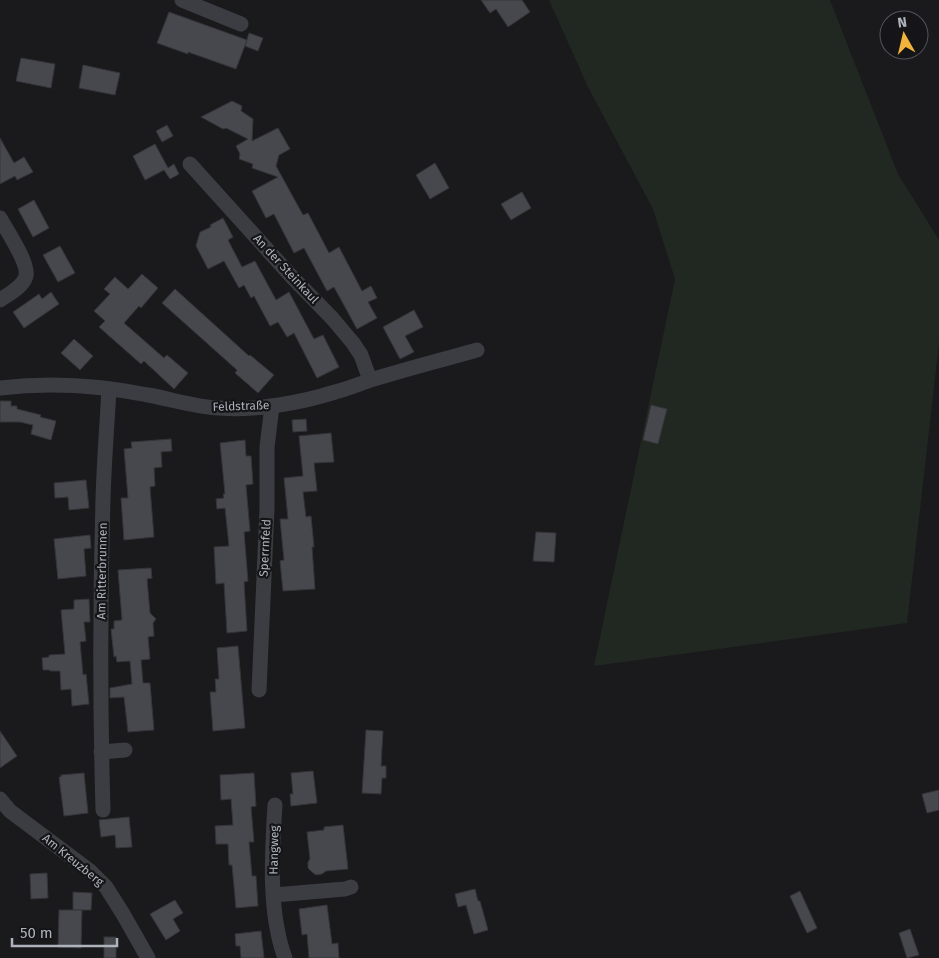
<svg xmlns="http://www.w3.org/2000/svg" width="939" height="958" font-family="'Fira Sans',sans-serif">
  <rect width="100%" height="100%" fill="#1a1a1d"/>
  <polygon fill="#202821" points="549,0 830,0 898,174 939,240 939,343 907,623 594,666 675,279 653,209 588,87"/>
  <g fill="#47484d" stroke="#343439">
    <polygon points="481,0 522,0 530,12 508,27 496,9 490,13"/>
    <polygon points="169,12 247,40 236,69 188,52 188,54 157,43"/>
    <polygon points="249,33 263,38 258,51 245,46"/>
    <polygon points="21,58 55,64 51,88 16,81"/>
    <polygon points="83,65 120,73 115,95 79,88"/>
    <polygon points="232,101 242,106 241,111 253,119 252,141 278,128 290,149 279,155 276,166 303,215 308,213 329,253 339,247 362,291 371,286 377,298 368,302 377,318 357,329 334,287 327,291 304,248 294,253 274,214 266,218 252,191 278,177 252,168 253,164 239,159 240,154 236,146 248,139 226,128 223,129 201,117"/>
    <polygon points="167,125 173,136 162,142 156,131"/>
    <polygon points="0,138 14,163 24,157 33,172 17,180 15,176 0,184"/>
    <polygon points="155,144 168,168 174,164 179,174 170,179 164,170 145,180 133,156"/>
    <polygon points="435,163 449,188 430,199 416,175"/>
    <polygon points="522,192 531,208 511,220 501,204"/>
    <polygon points="34,200 49,228 33,237 18,209"/>
    <polygon points="223,218 233,237 228,240 242,267 255,261 276,300 289,292 314,339 323,335 339,367 317,378 294,333 287,337 278,322 270,326 254,296 251,298 244,285 239,288 224,261 208,269 196,246 200,232 211,227 210,225"/>
    <polygon points="60,246 75,273 58,282 43,255"/>
    <polygon points="142,274 158,288 141,308 139,306 124,323 164,358 167,355 188,373 174,389 144,361 141,364 99,327 105,321 94,311 110,294 104,289 115,277 128,289"/>
    <polygon points="175,289 249,356 250,355 274,375 258,393 235,373 237,370 162,303"/>
    <polygon points="51,292 59,304 24,328 13,312 39,294 42,299"/>
    <polygon points="414,310 423,327 405,336 414,352 400,359 383,327"/>
    <polygon points="74,339 93,356 80,370 61,353"/>
    <polygon points="0,401 11,401 11,406 17,406 17,409 41,415 40,417 56,421 51,440 31,434 33,425 20,422 0,422"/>
    <polygon points="651,405 667,409 658,444 643,440"/>
    <polygon points="306,419 307,431 293,432 292,420"/>
    <polygon points="331,433 334,462 314,463 317,491 303,492 306,517 311,516 314,547 312,547 315,589 283,591 280,561 284,560 280,519 288,519 284,478 303,476 299,436"/>
    <polygon points="171,439 172,451 161,452 162,467 154,468 155,486 150,487 154,537 124,540 121,498 128,498 124,449 132,448 131,442"/>
    <polygon points="245,440 246,456 251,456 253,484 246,485 250,531 244,532 248,581 244,582 247,631 227,633 224,583 216,584 214,547 229,546 225,508 217,509 216,499 224,498 223,494 225,494 220,443"/>
    <polygon points="86,480 89,508 69,510 68,497 55,498 54,483"/>
    <polygon points="536,532 556,533 554,562 533,561"/>
    <polygon points="90,535 91,548 84,549 86,576 58,579 54,539"/>
    <polygon points="151,568 152,578 147,579 150,613 156,619 153,623 154,636 148,637 150,659 141,660 143,683 150,683 154,730 128,732 124,697 110,698 110,688 132,684 130,661 117,662 116,656 114,657 111,629 114,629 114,621 122,620 118,570"/>
    <polygon points="89,599 90,622 84,622 86,641 80,642 83,675 86,674 89,704 72,706 71,689 61,690 60,671 50,671 50,670 43,670 42,658 49,657 49,655 65,654 61,610 74,609 74,600"/>
    <polygon points="238,646 245,728 213,731 210,692 216,692 215,679 219,679 217,648"/>
    <polygon points="366,730 383,731 381,766 386,766 386,778 382,778 381,794 362,793"/>
    <polygon points="0,731 17,756 0,768"/>
    <polygon points="313,771 317,803 291,806 290,794 293,794 291,773"/>
    <polygon points="84,773 88,813 64,816 59,777 61,777 61,775"/>
    <polygon points="254,773 256,806 251,807 254,842 249,842 252,876 256,876 258,906 236,908 232,865 229,865 228,844 216,844 215,826 233,825 231,799 221,800 220,775"/>
    <polygon points="939,790 939,810 927,813 922,794"/>
    <polygon points="129,817 132,847 116,848 115,835 101,837 99,820"/>
    <polygon points="343,825 348,869 326,871 322,874 316,875 312,872 308,868 308,862 310,859 307,832 324,830 324,827"/>
    <polygon points="47,873 48,898 31,899 30,874"/>
    <polygon points="475,889 478,901 480,901 488,930 474,934 466,905 458,907 455,894"/>
    <polygon points="800,891 817,928 807,933 790,896"/>
    <polygon points="73,892 92,893 91,910 73,910"/>
    <polygon points="175,900 183,913 173,919 180,931 166,940 150,914"/>
    <polygon points="327,905 332,944 338,943 339,958 309,958 307,934 302,935 299,909"/>
    <polygon points="59,910 82,910 81,948 58,947"/>
    <polygon points="910,929 919,955 907,958 899,933"/>
    <polygon points="261,931 264,958 241,958 240,946 236,946 235,934"/>
    <rect x="104" y="937" width="12" height="21"/>
  </g>
  <g fill="none" stroke-linecap="round" stroke-linejoin="round">
    <g stroke="#3b3d42" stroke-width="15">
      <polyline points="182,0 241,24"/>
      <polyline points="190,164 292,277 332,318 353,343 361,355 370,380"/>
      <path d="M0,218C7,231 29,263 26,276C23,287 9,294 0,300"/>
      <path d="M0,388C50,382 98,385 148,395C171,399 195,407 219,408C254,411 301,403 335,392C347,389 359,384 371,380C406,369 442,360 477,350"/>
      <polyline points="259,690 267,509 267,447 272,406"/>
      <polyline points="101,752 125,750"/>
      <polyline points="0,799 10,811 90,871 106,887 123,914 148,958"/>
      <path d="M275,805C272,853 268,912 285,958"/>
      <path d="M103,810C100,706 100,602 103,499C104,462 107,426 109,389"/>
      <polyline points="274,895 345,889 351,887"/>
    </g>
  </g>
  <g text-anchor="middle" dominant-baseline="central" stroke-width="4.5" stroke-linejoin="round" paint-order="stroke">
    <g font-size="12" fill="#adb2bc" stroke="#151518">
      <text transform="translate(286 269) rotate(47)">An der Steinkaul</text>
      <text transform="translate(241 406) rotate(-2)">Feldstraße</text>
      <text transform="translate(265 548) rotate(-87)">Sperrnfeld</text>
      <text transform="translate(102 571) rotate(-89)">Am Ritterbrunnen</text>
      <text transform="translate(274 850) rotate(-89)">Hangweg</text>
      <text transform="translate(73 860) rotate(39)">Am Kreuzberg</text>
    </g>
  </g>
  <g transform="translate(904 35) rotate(352)"><circle r="24" fill="#151518" stroke="#52545a"/>
  <path d="M0-4L9 19L0 12L-9 19Z" fill="#f2b33d"/>
  <text y="-8" font-size="14" font-weight="bold" text-anchor="middle" fill="#adb2bc">N</text>
  </g>
  <path d="M12 938v8h105v-8" fill="none" stroke="#adb2bc" stroke-width="2.5"/>
  <text x="20" y="938" font-size="15" fill="#adb2bc" stroke="#151518" stroke-width="4" paint-order="stroke">50 m</text>
</svg>
